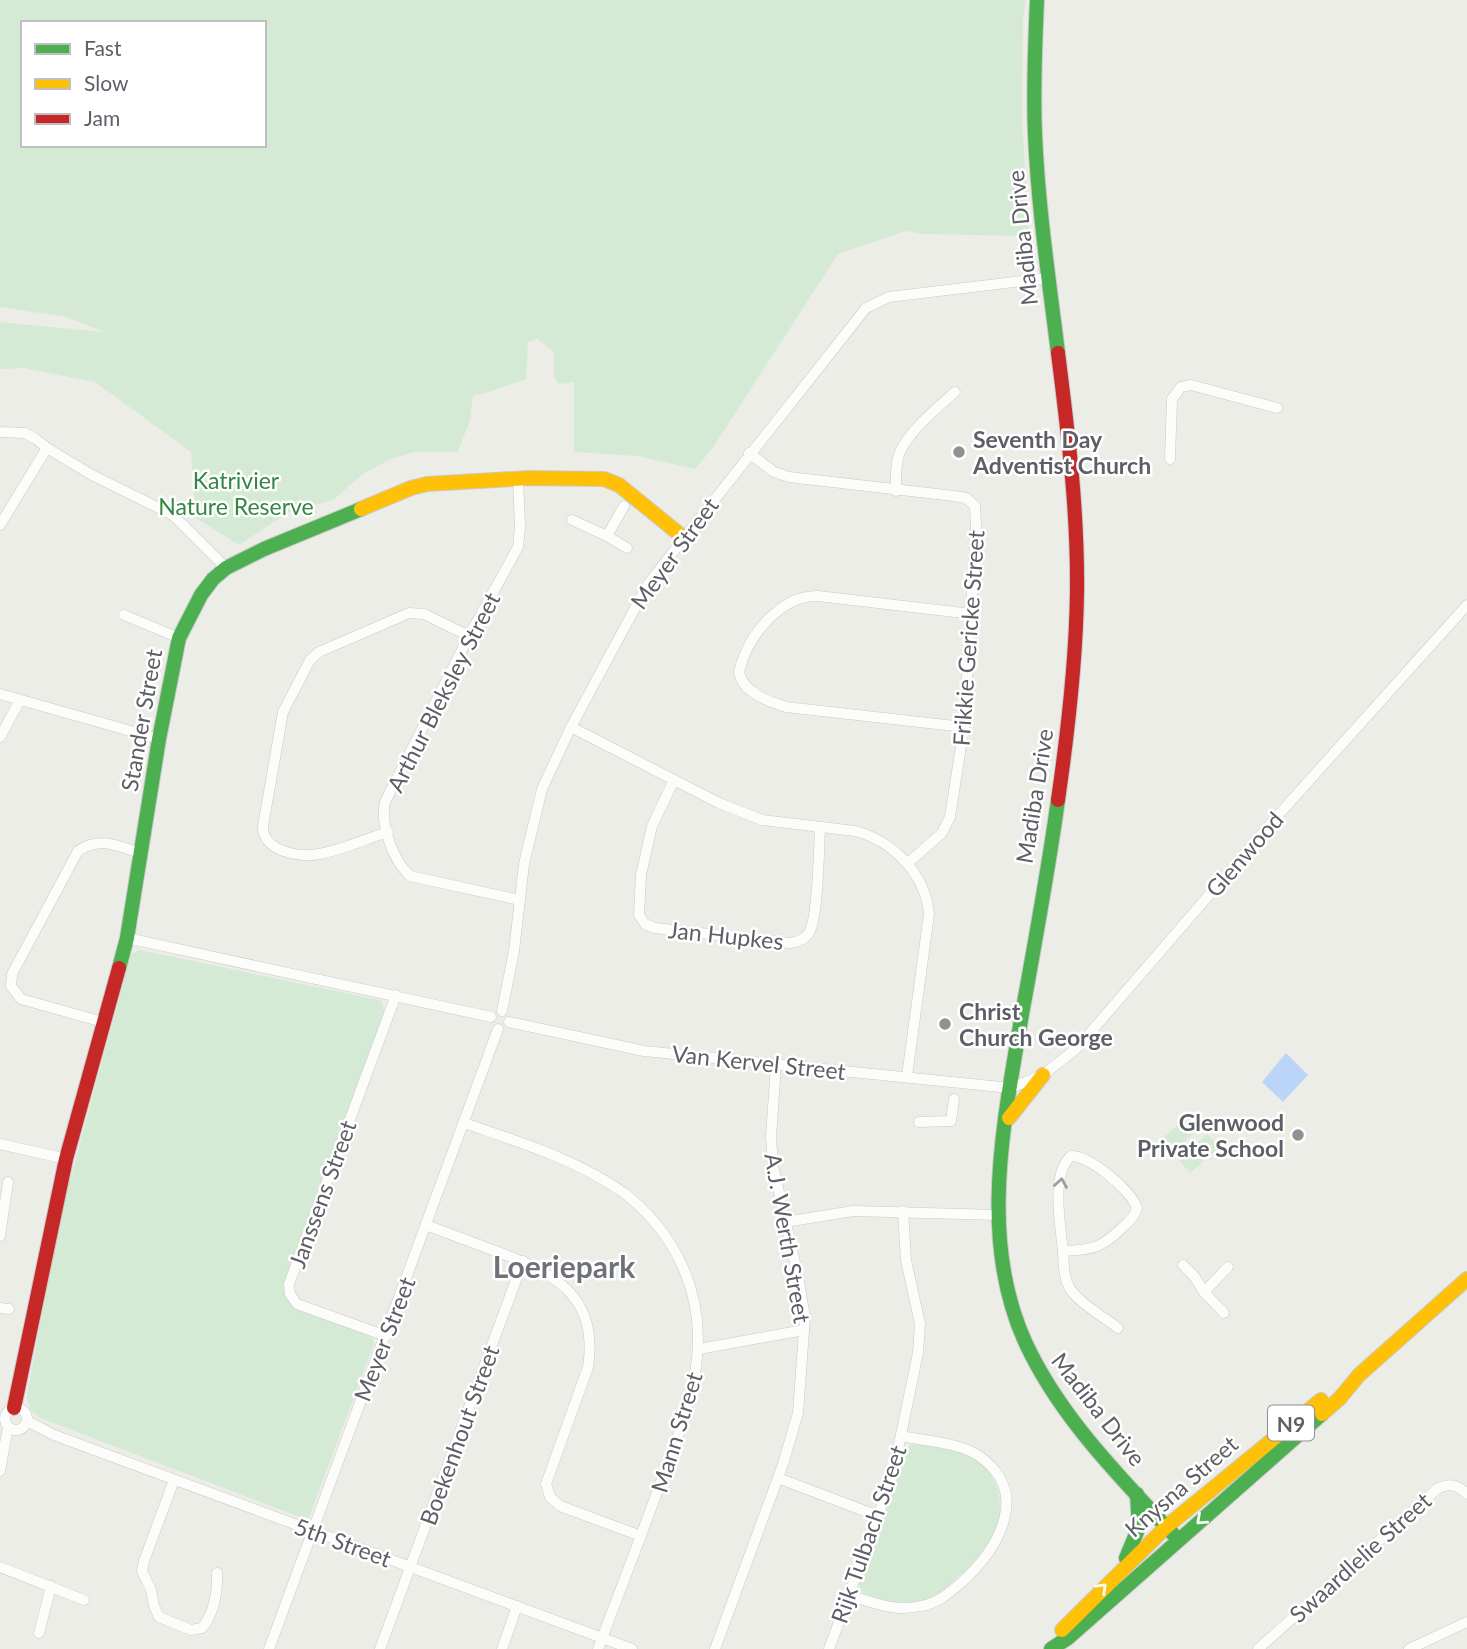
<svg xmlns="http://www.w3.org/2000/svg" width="1467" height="1649" font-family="Lato,sans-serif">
  <rect width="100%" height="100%" fill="#edede7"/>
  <g fill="#d5ead5" fill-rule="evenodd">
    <path d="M0,0H1026L1023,18L1022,120L1029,232L1035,255L1036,268L1032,272L1027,271L1018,236L924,234L906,231L838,254L712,449L695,469L637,456L574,452V382L559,384L554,377V352L537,339L528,342L526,380C507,384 492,393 473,396L470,420L458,452H414L391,459L364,473L333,500L289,512L239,545L196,518L191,452L95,382L24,368L0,369V322L104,332L66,317L0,307ZM23,23H264V145H23Z"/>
    <path d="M140,950L378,1000L382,1002L384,1013L285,1282L286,1294L294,1307L365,1334L373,1339L374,1344L308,1520L43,1419C31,1413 28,1409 27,1395L51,1264L68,1188L131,954Z"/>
    <polygon points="1190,1114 1201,1127 1172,1152 1161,1140"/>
    <polygon points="1207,1134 1219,1147 1190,1173 1179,1160"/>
    <path d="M912,1444C929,1446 954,1447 969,1455C1003,1472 1009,1518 988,1548C979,1559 968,1568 957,1578C946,1588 937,1597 922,1602C907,1606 890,1604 875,1599C865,1595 859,1594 859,1582L893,1490L904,1450Z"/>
  </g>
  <polygon fill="#bbd5f8" points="1286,1053 1308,1075 1283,1102 1262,1082"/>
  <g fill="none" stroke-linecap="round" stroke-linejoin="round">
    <defs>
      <g id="street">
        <polyline points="0,432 25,433 36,439 47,448 92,475 173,515 226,568"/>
        <polyline points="749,453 774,472 789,477 954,496 966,498 975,506 976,525 964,727 950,817 942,833 908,863"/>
        <polyline points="1170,459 1172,399 1181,387 1191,385 1277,408"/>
        <path d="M518,478L520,527L518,547L469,636L385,802C380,825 393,860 410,876L520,900"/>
        <path d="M896,491C896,478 895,464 900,452C909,431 938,407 955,392"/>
        <polyline points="572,520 607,536 627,548"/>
        <polyline points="0,525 47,448"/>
        <polyline points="607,536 624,506"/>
        <polyline points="124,615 179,638"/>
        <polyline points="0,694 159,739"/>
        <path d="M571,727L719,803L762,820L855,831C893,841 925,873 929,914L907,1076"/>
        <path d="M964,727L786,707C768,701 743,693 739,672C747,637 780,595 818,596L972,614"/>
        <polyline points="0,737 20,700"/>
        <path d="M674,780L652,826L641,875L639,915L645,924L655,928L790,943C798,942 804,940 809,933C818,918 819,849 820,828"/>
        <path d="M388,832C365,839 342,850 319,854C299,858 262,851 263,826L283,712L310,660L319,652L409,613L424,614L469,636"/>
        <polyline points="127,938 491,1017"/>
        <polyline points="502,1011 514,951 524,864 542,789 571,727 648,584 866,308 889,297 1048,278"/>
        <path d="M103,1022L21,999L11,986L12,974L78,851C99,836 118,846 140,853"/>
        <polyline points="509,1022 644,1051 1011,1088 1043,1075 1077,1048 1272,822 1467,605"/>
        <polyline points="919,1122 951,1121 954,1099"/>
        <path d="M464,1123C519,1142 576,1159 624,1193C646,1210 665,1232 678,1257C721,1340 686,1415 656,1495C637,1547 617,1598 598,1649"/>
        <polyline points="0,1144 66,1159"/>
        <polyline points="785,1222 853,1211 998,1215"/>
        <path d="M426,1225C450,1234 474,1243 498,1252C555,1273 599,1297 588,1367L546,1484L550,1497L560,1506L641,1536"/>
        <polyline points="0,1236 8,1182"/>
        <path d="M1063,1251C1093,1250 1102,1248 1124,1226C1130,1221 1135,1216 1137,1208C1132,1191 1089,1155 1071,1156C1050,1174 1061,1228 1063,1252C1064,1263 1063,1275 1068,1285C1075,1301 1104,1317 1118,1328"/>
        <polyline points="1183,1265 1194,1276 1204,1292 1228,1267"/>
        <polyline points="1204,1292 1224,1313"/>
        <polyline points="0,1308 9,1309"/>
        <polyline points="386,1336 297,1304 290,1294 289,1284 396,995"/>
        <polyline points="699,1349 804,1330"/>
        <circle cx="16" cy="1419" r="11"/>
        <polyline points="27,1421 54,1435 632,1649"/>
        <polyline points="0,1471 8,1427"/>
        <polyline points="778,1478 878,1516"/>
        <path d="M174,1480L144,1561L142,1571L151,1590L154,1606L159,1617L191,1630L202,1628C214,1614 218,1591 217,1573"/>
        <polyline points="0,1567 84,1600"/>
        <path d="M848,1595C873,1603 895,1612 921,1606C938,1603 949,1593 962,1582C998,1549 1032,1493 979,1456C958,1442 925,1441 901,1436"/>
        <polyline points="39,1633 51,1586"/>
        <polyline points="269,1649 498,1029"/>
        <polyline points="380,1649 523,1261"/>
        <polyline points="502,1649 517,1606"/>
        <polyline points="715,1649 783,1464 798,1413 805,1317 798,1276 773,1166 771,1137 776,1064"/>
        <polyline points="829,1649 892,1478 918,1353 920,1324 906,1260 903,1211"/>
        <path d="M1258,1649L1437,1489C1450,1482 1457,1485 1467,1494"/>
        <polyline points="1409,1649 1467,1622"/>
      </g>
      <g id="fast">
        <path d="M1037,0C1035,45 1033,89 1035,134C1038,207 1049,280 1058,353"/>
        <path d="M1058,800C1048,872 1035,943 1022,1014C1003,1127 976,1250 1032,1356C1067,1424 1122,1479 1173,1534"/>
        <polyline points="119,968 127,938 159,739 179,638 201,595 213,579 226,568 264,549 361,509"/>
        <polyline points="1126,1558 1139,1527 1137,1494"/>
        <polyline points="1051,1649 1068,1638 1322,1414"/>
      </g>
      <g id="slow">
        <polyline points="361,509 411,488 427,484 529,478 604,479 619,485 683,537"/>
        <polyline points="1009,1118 1043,1075"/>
        <polyline points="1322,1414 1340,1398 1359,1375 1467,1279"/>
        <polyline points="1062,1630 1166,1527 1321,1400"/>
      </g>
      <g id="jam">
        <path d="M1058,800C1068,731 1076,662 1077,593C1078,512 1068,432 1058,353"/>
        <polyline points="14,1408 66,1159 119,968"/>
      </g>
    </defs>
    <use href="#street" stroke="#c9cac8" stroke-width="11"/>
    <use href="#fast" stroke="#cacac9" stroke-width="16"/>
    <use href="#slow" stroke="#cacac9" stroke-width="16"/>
    <use href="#jam" stroke="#cacac9" stroke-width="16"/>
    <use href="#street" stroke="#fcfcfb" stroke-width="10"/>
    <use href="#fast" stroke="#4caf50" stroke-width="14"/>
    <use href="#slow" stroke="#ffc107" stroke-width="14"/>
    <use href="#jam" stroke="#c62828" stroke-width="14"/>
  </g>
  <defs><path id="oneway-chevron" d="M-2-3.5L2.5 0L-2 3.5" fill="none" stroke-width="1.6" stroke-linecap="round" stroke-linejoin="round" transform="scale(1.75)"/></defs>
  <use stroke="#9d9ea2" href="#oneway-chevron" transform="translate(1061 1183) rotate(-81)"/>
  <g stroke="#f6fbf6">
    <use href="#oneway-chevron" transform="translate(1201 1520) rotate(138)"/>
    <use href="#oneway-chevron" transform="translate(1102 1588) rotate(-44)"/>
  </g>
  <g fill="#8f9193" stroke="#fff" stroke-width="2.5">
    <circle cx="959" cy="452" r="7"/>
    <circle cx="945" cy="1024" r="7"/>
    <circle cx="1298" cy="1135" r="7"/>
  </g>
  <g text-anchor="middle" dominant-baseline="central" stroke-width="5" stroke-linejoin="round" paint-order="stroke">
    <rect fill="#fff" stroke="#8e8f94" stroke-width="2" x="1268" y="1405.5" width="46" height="35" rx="5"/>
    <g font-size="21" font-weight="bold" fill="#5d5f66">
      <text x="1291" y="1423">N9</text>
    </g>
    <g font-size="23" fill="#5d5f66" stroke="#fff">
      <text transform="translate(1022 238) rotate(-96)">Madiba Drive</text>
      <text transform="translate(674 553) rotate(-54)">Meyer Street</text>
      <text transform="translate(968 638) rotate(-86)">Frikkie Gericke Street</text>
      <text transform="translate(443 692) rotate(-63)">Arthur Bleksley Street</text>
      <text transform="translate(141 720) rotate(-80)">Stander Street</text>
      <text transform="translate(1034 796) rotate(-81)">Madiba Drive</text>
      <text transform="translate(1244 854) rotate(-49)">Glenwood</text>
      <text transform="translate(726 935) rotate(6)">Jan Hupkes</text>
      <text transform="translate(759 1062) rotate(6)">Van Kervel Street</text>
      <text transform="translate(322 1194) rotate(-70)">Janssens Street</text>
      <text transform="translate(788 1238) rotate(80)">A.J. Werth Street</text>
      <text transform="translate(384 1339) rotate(-69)">Meyer Street</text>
      <text transform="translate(1099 1409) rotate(52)">Madiba Drive</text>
      <text transform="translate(676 1432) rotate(-73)">Mann Street</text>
      <text transform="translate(459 1435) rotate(-70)">Boekenhout Street</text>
      <text transform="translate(1181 1486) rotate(-41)">Knysna Street</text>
      <text transform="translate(868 1534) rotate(-71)">Rijk Tulbach Street</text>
      <text transform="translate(343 1542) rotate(20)">5th Street</text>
      <text transform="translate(1360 1557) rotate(-42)">Swaardlelie Street</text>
    </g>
    <g font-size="23" font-weight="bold" fill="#5d5f66" stroke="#fff" text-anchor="start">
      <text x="973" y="439">Seventh Day<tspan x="973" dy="26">Adventist Church</tspan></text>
      <text x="959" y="1011">Christ<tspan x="959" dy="26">Church George</tspan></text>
      <text x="1284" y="1122" text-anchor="end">Glenwood<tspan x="1284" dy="26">Private School</tspan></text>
    </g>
    <g font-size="23" fill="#348643" stroke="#fff">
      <text x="236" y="480">Katrivier<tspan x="236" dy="26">Nature Reserve</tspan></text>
    </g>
    <g font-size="30" font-weight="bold" fill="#6e7178" stroke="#fff">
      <text x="564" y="1266">Loeriepark</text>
    </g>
  </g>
  <rect x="21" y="21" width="245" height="126" fill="#ffffff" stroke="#bebfc2" stroke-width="2"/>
  <rect x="35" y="44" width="35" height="10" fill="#4caf50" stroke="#bebfc2" stroke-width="2"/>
  <text x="84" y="56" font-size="21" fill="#5d5f66">Fast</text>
  <rect x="35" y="79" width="35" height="10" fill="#ffc107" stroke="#bebfc2" stroke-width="2"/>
  <text x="84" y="91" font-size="21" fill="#5d5f66">Slow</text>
  <rect x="35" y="114" width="35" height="10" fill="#c62828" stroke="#bebfc2" stroke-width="2"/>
  <text x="84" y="126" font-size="21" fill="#5d5f66">Jam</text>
</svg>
